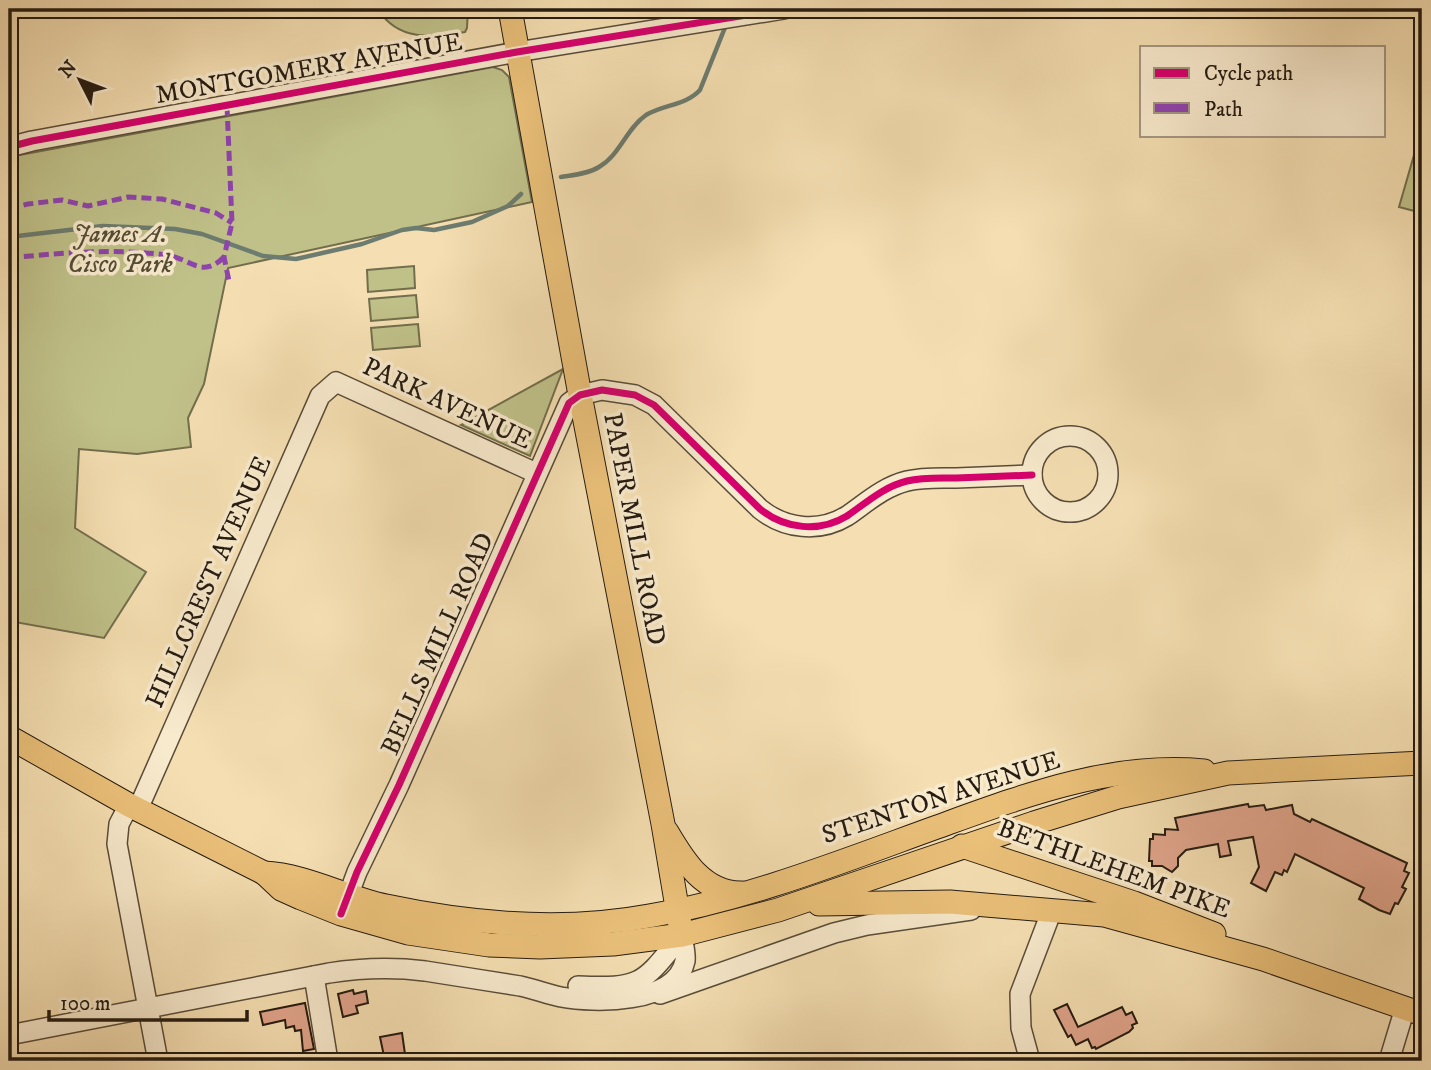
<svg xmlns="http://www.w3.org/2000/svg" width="1431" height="1070" font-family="'IM FELL DW Pica',serif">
  <rect width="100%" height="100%" fill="#f5dfb2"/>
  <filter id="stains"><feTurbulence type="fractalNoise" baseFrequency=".00286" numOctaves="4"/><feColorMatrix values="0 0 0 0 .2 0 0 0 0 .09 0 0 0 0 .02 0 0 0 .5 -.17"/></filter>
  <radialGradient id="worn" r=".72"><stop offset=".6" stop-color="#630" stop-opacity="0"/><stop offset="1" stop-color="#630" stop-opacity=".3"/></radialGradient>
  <g fill="#c0c189" stroke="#726e4d" stroke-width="2">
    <path d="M378,9H468L467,28L465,32C432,37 398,42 378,9Z"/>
    <polygon points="493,67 502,70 509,77 532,202 228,268 204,384 188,418 191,447 137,454 79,449 75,528 146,572 104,638 9,621 9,157"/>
    <polygon points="1414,155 1422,157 1422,213 1399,207"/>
    <polygon points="414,266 415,288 368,292 367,270"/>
    <polygon points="416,295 418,317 371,321 369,299"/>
    <polygon points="418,324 420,346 373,350 371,328"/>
    <polygon points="563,369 530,456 461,425"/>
  </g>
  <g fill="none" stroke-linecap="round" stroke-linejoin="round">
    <g stroke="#6c7c70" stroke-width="4.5">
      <path d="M561,177C573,175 588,174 599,167C620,155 626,129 646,115C664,104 685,106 700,90L726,25"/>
      <polyline points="9,237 103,226 175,229 202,234 263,256 296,259 362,244 402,230 416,228 434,230 472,222 508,206 521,194"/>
    </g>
  </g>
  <g fill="#e0a48b" stroke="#251b11" stroke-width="2">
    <polygon points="1248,804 1249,807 1264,805 1266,810 1292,805 1294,814 1310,822 1312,819 1407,863 1404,871 1409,873 1402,887 1406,889 1398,904 1395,903 1390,914 1379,910 1359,899 1364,888 1295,854 1287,872 1284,870 1282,875 1275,872 1266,891 1251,883 1259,867 1253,837 1228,841 1231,855 1220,857 1218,844 1186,850 1178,858 1178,866 1172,872 1162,866 1152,866 1152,861 1149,861 1150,839 1153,839 1153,834 1165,835 1165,829 1178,830 1175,818"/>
    <polygon points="353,990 354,994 366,991 368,1003 356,1006 358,1013 343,1017 338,994"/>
    <polygon points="305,1003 314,1049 303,1051 301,1030 295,1031 294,1026 286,1028 285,1020 263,1025 260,1012"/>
    <polygon points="1067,1004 1078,1027 1122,1007 1126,1015 1132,1012 1137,1023 1132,1025 1133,1028 1129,1032 1096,1049 1095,1047 1092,1048 1088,1039 1076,1045 1071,1035 1068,1037 1054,1010"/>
    <polygon points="402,1033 406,1061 385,1061 380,1037"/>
  </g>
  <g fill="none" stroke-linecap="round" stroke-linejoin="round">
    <defs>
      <g id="minor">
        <polyline points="9,147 32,141 517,52 784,9"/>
        <circle cx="1070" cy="474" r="38"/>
        <polyline points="129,805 119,824 117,844 158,1061"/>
        <polyline points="138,809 320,396 336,382 536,473"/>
        <path d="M344,907L357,872L399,785L569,403L580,395L602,390L635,395L654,405L760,509C785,529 819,533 847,516C866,503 883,487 907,481C923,477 940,478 956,478C981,477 1007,476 1032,475"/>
        <polyline points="314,976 328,1061"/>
        <path d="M578,986C643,989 643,983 682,935"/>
        <polyline points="660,994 834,933 867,925 971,910"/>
        <path d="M9,1035L329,973C361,968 392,967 425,971C457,976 488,981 520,986C534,989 547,994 561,997C593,1003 676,1005 685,961C686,953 683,943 682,935"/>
        <polyline points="1030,1061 1021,1028 1020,994 1052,910"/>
        <polyline points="1389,1061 1405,1008"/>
      </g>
      <g id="major">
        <polyline points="510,9 580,395 663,824 680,925"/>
        <polyline points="9,737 129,805 264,873 281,889 301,898 341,914 408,933 489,945 540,947 613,944 682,935 778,910 1034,823 1118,797 1228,773 1422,763"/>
        <path d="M667,832C684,861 704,894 742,893"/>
        <polyline points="962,846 1134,903 1214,934"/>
        <path d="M264,873C306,875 344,897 386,906C471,924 563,932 649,916C748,899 843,861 937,827C1023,796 1111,762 1204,771"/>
        <polyline points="819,904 950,902 1104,915 1263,959 1422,1014"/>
      </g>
    </defs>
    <use href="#minor" stroke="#594c39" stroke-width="22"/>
    <use href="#major" stroke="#251b11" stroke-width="25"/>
    <use href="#minor" stroke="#f8eacd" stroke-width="19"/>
    <use href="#major" stroke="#eac079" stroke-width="23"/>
    <g stroke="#8e44ad" stroke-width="5" stroke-dasharray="10 5" stroke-linecap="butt">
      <polyline points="227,106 232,223 224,257 229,281"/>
      <polyline points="9,209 28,204 62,200 88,206 128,197 162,199 216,213 232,223"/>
      <path d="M9,258C60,253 114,248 166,255C192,259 202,279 224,257"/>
    </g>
    <defs>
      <g id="cycleway">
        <polyline points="9,147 32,141 517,52 784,9"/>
        <path d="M341,914L357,872L399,785L569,403L580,395L602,390L635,395L654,405L760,509C785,529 819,533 847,516C866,503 883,487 907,481C923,477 940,478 956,478C981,477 1007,476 1032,475"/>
      </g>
    </defs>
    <use href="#cycleway" stroke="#f8eacd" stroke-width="11"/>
    <use href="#cycleway" stroke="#d6006c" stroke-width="7"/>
  </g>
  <g text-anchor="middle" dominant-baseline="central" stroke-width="7" stroke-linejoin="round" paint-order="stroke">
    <g font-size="26" fill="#251b11" stroke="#f8eacd">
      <text transform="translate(309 69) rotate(-10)">MONTGOMERY AVENUE</text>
      <text transform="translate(447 404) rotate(25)">PARK AVENUE</text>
      <text transform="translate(634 529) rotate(79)">PAPER MILL ROAD</text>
      <text transform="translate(209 582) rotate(-66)">HILLCREST AVENUE</text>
      <text transform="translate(438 644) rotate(-66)">BELLS MILL ROAD</text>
      <text transform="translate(941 798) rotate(-18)">STENTON AVENUE</text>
      <text transform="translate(1114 869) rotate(20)">BETHLEHEM PIKE</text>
    </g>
    <g font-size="26" font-style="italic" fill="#544d35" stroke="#f8eacd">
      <text x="120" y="234">James A.<tspan x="120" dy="30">Cisco Park</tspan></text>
    </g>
  </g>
  <rect width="1431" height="1070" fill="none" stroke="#f5dfb2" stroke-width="35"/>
  <rect x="10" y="10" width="1410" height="1049" fill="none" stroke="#251b11" stroke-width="3.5"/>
  <rect x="18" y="18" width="1396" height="1035" fill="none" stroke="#251b11" stroke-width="2"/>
  <rect x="1140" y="46" width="245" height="91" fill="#f8eacd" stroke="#a49782" stroke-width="2"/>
  <rect x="1154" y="68" width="35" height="10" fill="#d6006c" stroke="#a49782" stroke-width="2"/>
  <text x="1204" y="80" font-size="21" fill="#251b11">Cycle path</text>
  <rect x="1154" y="103" width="35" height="10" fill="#8e44ad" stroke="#a49782" stroke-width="2"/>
  <text x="1204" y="116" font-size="21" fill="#251b11">Path</text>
  <g transform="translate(80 80) rotate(312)" stroke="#f8eacd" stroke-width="5" paint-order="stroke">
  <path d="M0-5L12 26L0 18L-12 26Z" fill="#251b11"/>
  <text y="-10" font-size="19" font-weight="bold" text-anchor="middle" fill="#251b11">N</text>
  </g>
  <path d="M49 1010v10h198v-10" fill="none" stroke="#251b11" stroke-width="3.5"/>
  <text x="60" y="1010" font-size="21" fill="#251b11" stroke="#f8eacd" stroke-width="5" paint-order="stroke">100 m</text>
  <rect width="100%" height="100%" filter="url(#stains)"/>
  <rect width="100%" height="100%" fill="url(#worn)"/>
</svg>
